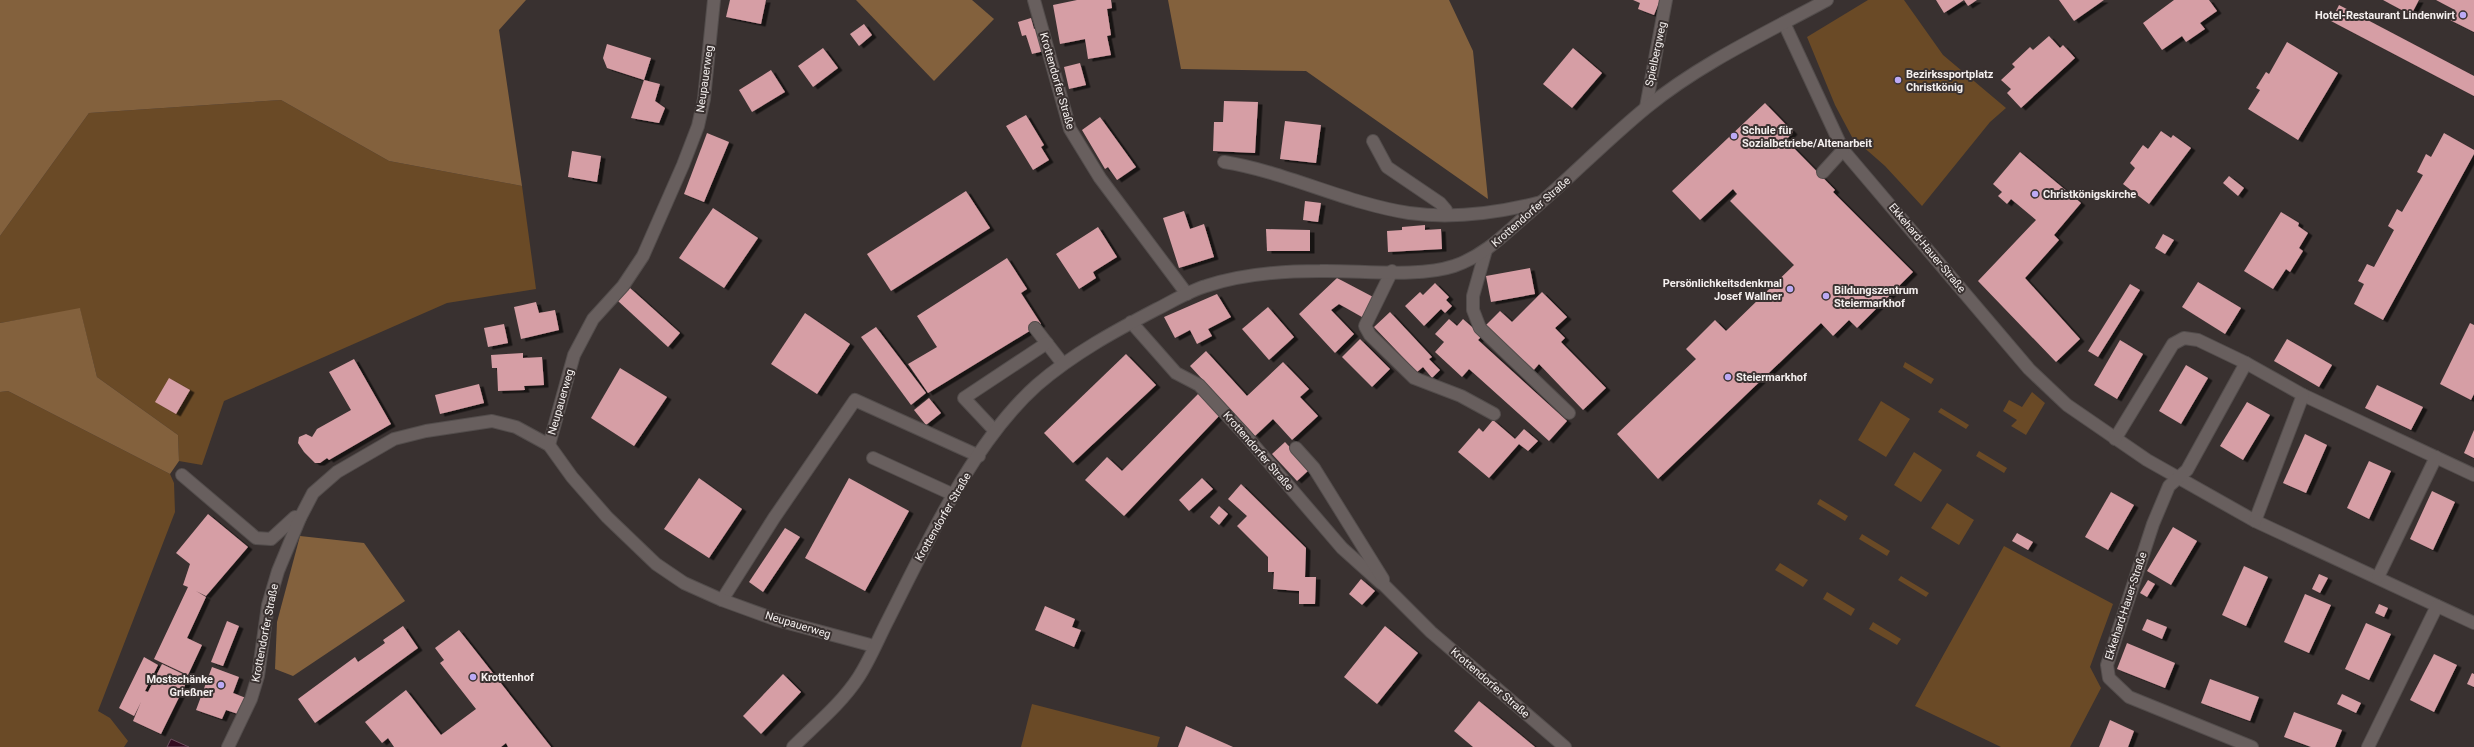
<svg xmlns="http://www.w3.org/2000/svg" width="2474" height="747" font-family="Roboto,sans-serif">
  <defs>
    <filter id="shadow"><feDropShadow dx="4.5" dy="2.5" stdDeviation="0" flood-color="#0009"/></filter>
  </defs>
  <rect width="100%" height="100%" fill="#393130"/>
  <g fill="#6a4a26">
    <polygon points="1868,0 1904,0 1943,55 2006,108 1990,122 1922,206 1885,166 1852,137 1835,105 1807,37"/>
    <polygon points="281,100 389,161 522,186 536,289 447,303 224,401 202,465 179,461 178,435 97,377 80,309 0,323 0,236 89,113"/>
    <polygon points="1905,362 1934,379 1931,384 1903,367"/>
    <polygon points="8,391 170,474 174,483 175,512 98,711 110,718 128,741 124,747 0,747 0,392"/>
    <polygon points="2032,392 2045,403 2026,435 2011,426 2017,420 2003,411 2009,400 2022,407"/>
    <polygon points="1881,401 1910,419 1886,457 1858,440"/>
    <polygon points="1941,408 1969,425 1966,429 1938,412"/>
    <polygon points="1979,451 2007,468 2004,473 1976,456"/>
    <polygon points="1914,452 1942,470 1921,502 1894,485"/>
    <polygon points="1820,499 1848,516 1845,521 1817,504"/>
    <polygon points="1947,503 1974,520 1959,545 1931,528"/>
    <polygon points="1862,534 1890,551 1887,556 1859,539"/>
    <polygon points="2004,546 2113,604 2090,667 2101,688 2070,747 2001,747 1915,706"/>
    <polygon points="1780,563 1808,580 1803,587 1775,570"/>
    <polygon points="1901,576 1929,593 1926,597 1898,580"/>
    <polygon points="1827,592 1855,609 1851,616 1823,599"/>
    <polygon points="1873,622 1901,639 1897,645 1869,629"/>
    <polygon points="1032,704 1160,737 1157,747 1021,747"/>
  </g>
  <g fill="#83613d">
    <polygon points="0,0 526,0 499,30 522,186 389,161 281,100 89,113 0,236"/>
    <polygon points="856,0 972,0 994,19 934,81"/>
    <polygon points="1168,0 1449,0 1473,51 1488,199 1306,71 1181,69"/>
    <polygon points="80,308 97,377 178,435 179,461 170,474 8,391 0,392 0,323"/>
    <polygon points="300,536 364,543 405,601 293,676 275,669 277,622"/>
  </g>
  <polygon fill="#320c20" stroke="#6c505e" points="171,739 189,747 167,747"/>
  <g fill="#d69ea5" filter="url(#shadow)">
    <polygon points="730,0 766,0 761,24 726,17"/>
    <polygon points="1077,0 1111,0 1112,8 1107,9 1111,35 1107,36 1111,55 1088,59 1085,39 1060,44 1053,5"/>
    <polygon points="1633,0 1660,0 1654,15 1638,9 1640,3"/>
    <polygon points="1936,0 1977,0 1968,6 1964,0 1944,13"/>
    <polygon points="2059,0 2104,0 2074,21"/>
    <polygon points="2174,0 2209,0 2217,11 2200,23 2205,29 2186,42 2182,36 2162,50 2143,23"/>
    <polygon points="2383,0 2419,0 2411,15"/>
    <polygon points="2436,0 2474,0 2474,32 2450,20 2455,10"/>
    <polygon points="2339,5 2474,76 2474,96 2331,21"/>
    <polygon points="1031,18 1034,29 1037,28 1044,51 1032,54 1026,35 1022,36 1018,22"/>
    <polygon points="864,24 872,35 859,46 850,34"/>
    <polygon points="2049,36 2060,48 2063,45 2075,58 2021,108 2007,93 2011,89 2001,80 2015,67 2012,64 2030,47 2033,50"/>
    <polygon points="2287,42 2338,73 2298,140 2248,109 2260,90 2256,88 2266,72 2269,74"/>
    <polygon points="607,44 651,58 644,80 607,68 603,58"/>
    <polygon points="823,48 838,68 813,87 798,66"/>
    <polygon points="1573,48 1602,73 1572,108 1543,84"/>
    <polygon points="1080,63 1086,85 1069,89 1064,67"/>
    <polygon points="771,70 785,92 752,112 739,90"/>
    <polygon points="644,80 660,84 655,101 665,108 659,123 631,118"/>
    <polygon points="1224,101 1258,102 1255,153 1213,151 1214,122 1223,122"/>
    <polygon points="1765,103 1793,132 1786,140 1835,190 1833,192 1913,272 1857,328 1849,320 1833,336 1821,323 1658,479 1617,434 1696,359 1686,349 1715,320 1726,331 1794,265 1730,201 1737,194 1733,189 1700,220 1672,191"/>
    <polygon points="1026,115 1044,145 1041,147 1049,160 1033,170 1006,126"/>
    <polygon points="1100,117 1136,167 1117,180 1108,167 1105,169 1082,130"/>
    <polygon points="1285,121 1321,125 1316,163 1280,159"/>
    <polygon points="2161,131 2171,138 2173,135 2191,148 2149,204 2123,184 2135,168 2130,163 2143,145 2148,149"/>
    <polygon points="707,133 729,142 704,202 684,194"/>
    <polygon points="2444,133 2474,150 2474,154 2383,320 2354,304 2364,284 2358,281 2367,264 2374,267 2394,230 2388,226 2397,209 2402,212 2423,175 2417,172 2426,154 2431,157"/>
    <polygon points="572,151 601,156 597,182 568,177"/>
    <polygon points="2020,152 2081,203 2054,235 2059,240 2025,278 2080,339 2056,362 1978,281 2036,220 2011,199 2007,204 1998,196 2002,192 1993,184"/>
    <polygon points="2229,176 2244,188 2238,196 2223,183"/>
    <polygon points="966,191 990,228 891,291 867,254"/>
    <polygon points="1305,201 1321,203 1318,222 1303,220"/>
    <polygon points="713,208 758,238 724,288 679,258"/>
    <polygon points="1184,211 1190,229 1204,224 1214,257 1179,268 1163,218"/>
    <polygon points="2281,212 2299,223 2298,226 2308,233 2299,248 2303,251 2290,272 2286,269 2273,289 2244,271"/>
    <polygon points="1425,225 1425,230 1441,229 1442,249 1388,252 1387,231 1402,230 1402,227"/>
    <polygon points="1098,227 1117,257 1093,272 1096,278 1079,289 1056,254"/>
    <polygon points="1266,229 1310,230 1310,251 1267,251"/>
    <polygon points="2163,234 2174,240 2165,254 2155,248"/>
    <polygon points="1007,258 1027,289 1021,293 1041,324 928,393 908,364 937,347 917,316"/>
    <polygon points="1530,268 1535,294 1491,302 1486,276"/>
    <polygon points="1337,278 1375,298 1362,317 1339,304 1331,310 1354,334 1335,353 1299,314"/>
    <polygon points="2198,282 2241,308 2225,334 2182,307"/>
    <polygon points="1435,283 1449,297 1446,300 1452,306 1445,313 1441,309 1424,326 1405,306 1420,292 1423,295"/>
    <polygon points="2130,284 2140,290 2098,357 2088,351"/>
    <polygon points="630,288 680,333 668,347 618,301"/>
    <polygon points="1542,292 1567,317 1555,328 1565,338 1561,342 1606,388 1583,410 1539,364 1532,372 1486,325 1500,311 1512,322"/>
    <polygon points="1217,294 1231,317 1208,329 1212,336 1197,344 1190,330 1175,338 1164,317"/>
    <polygon points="536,302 539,313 555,310 559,330 521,339 514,307"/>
    <polygon points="1268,307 1294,337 1269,360 1242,329"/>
    <polygon points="1390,312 1432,357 1429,359 1440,370 1432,378 1423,367 1417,372 1374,327"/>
    <polygon points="805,313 850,344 817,394 771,364"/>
    <polygon points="1449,319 1457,326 1463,319 1482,336 1478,340 1567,421 1549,441 1469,369 1462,377 1435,352 1444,342 1435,334"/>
    <polygon points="2470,323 2474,325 2474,394 2471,400 2440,384"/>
    <polygon points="504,324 508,343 488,347 484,328"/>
    <polygon points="876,327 926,393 911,405 861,337"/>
    <polygon points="1360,339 1390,369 1372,387 1342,357"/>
    <polygon points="2287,339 2332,365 2319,387 2274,361"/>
    <polygon points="2120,340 2143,354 2117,399 2094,385"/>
    <polygon points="1206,351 1247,396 1283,362 1309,389 1300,397 1318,416 1292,440 1273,419 1255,436 1190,366"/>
    <polygon points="523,353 523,358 542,357 544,385 524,386 525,390 498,391 497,368 492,368 491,355"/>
    <polygon points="1126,354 1156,385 1073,463 1044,433"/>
    <polygon points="354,359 391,424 329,460 327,458 320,463 315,463 304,452 298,443 299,437 306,434 312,437 317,429 351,410 329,372"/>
    <polygon points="2186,365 2208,378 2181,424 2159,411"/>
    <polygon points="620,368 667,397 634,446 591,418"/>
    <polygon points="169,378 190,390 176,414 155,402"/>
    <polygon points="479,384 484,403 440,414 435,395"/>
    <polygon points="2377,385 2423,407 2411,430 2365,408"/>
    <polygon points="1199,393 1220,415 1124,516 1085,480 1107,457 1122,471"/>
    <polygon points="929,398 941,413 926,425 914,410"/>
    <polygon points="2247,402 2270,415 2243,460 2220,446"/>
    <polygon points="1493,420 1515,439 1524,429 1538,441 1528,451 1519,444 1489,478 1458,452 1479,428 1483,432"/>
    <polygon points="2474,430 2474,458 2464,453"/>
    <polygon points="2305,434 2327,445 2306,493 2283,483"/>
    <polygon points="1285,442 1310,469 1297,481 1272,454"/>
    <polygon points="2369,461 2391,471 2369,519 2347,508"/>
    <polygon points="699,478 742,509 709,558 664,529"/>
    <polygon points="849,478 909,511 865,591 805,558"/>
    <polygon points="1202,478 1213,489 1189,511 1179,500"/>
    <polygon points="1241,484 1306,548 1305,577 1316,577 1315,604 1299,604 1299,591 1273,589 1274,572 1268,572 1268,557 1237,526 1247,516 1228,499"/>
    <polygon points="2432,491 2455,502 2433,550 2410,539"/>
    <polygon points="2111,492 2134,505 2108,550 2085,537"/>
    <polygon points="1219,506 1228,514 1219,525 1210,517"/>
    <polygon points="208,514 248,547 206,596 196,591 206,597 187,638 202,645 188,675 154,659 188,587 183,585 190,564 176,553"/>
    <polygon points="2173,527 2197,541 2171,585 2147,571"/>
    <polygon points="785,528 800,537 763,592 749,582"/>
    <polygon points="2017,533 2033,542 2028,550 2012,541"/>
    <polygon points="2244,566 2268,577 2246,626 2222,615"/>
    <polygon points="2319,574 2328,578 2320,593 2312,589"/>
    <polygon points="1361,579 1375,591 1362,605 1349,594"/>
    <polygon points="2148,580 2155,584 2147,597 2140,593"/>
    <polygon points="2305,594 2331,605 2309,653 2284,642"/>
    <polygon points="2379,604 2388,608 2384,617 2375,613"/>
    <polygon points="1045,606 1075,619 1072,627 1081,630 1074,647 1035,630"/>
    <polygon points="2147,619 2167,627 2162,639 2142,630"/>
    <polygon points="227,621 239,626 223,666 211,662"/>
    <polygon points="2366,623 2391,634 2369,680 2345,669"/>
    <polygon points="403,626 418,648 315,723 298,699 355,657 358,662 385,643 383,640"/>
    <polygon points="1385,626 1418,653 1377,704 1344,677"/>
    <polygon points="459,630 551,747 508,747 506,743 501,747 394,747 388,738 382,743 365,722 406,690 441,735 476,709 440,663 444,660 435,648"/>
    <polygon points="2127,643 2175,663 2165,688 2117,669"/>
    <polygon points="2434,654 2457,665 2434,712 2410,700"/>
    <polygon points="144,657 158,665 145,691 148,692 162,664 189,677 161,734 133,721 141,702 134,716 119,708"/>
    <polygon points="212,667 239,677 233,693 246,698 241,715 226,710 222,719 196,710"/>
    <polygon points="2472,673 2474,674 2474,687 2467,684"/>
    <polygon points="783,674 801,692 761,734 743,716"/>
    <polygon points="2210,679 2259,697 2250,721 2201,703"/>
    <polygon points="2342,694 2361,703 2356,713 2337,704"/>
    <polygon points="1479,701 1535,747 1473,747 1454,731"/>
    <polygon points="2294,712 2342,730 2335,747 2311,747 2284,737"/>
    <polygon points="2110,720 2134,731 2128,747 2099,747"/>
    <polygon points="1186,726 1233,747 1178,747"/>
  </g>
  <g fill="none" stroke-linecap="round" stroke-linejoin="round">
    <defs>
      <g id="minor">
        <polyline points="1034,0 1070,129 1100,178 1187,294"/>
        <polyline points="1784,23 1843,150 2029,369 2067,405 2147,460 2255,521 2474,623"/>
        <polyline points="1646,107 1666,0"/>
        <polyline points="1373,141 1387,167 1440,203 1446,210 1446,215"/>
        <path d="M1224,162C1287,172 1345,203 1409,213C1452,219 1498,213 1541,202"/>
        <polyline points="1823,172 1843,150"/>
        <polyline points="1486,250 1473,296 1473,310 1480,328 1569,413"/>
        <polyline points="1392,271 1365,326 1370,335 1414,378 1461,396 1494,414"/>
        <polyline points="1131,322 1176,373 1199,385 1246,436 1342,548 1381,583"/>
        <polyline points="1035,328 1063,364"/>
        <polyline points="2246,363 2303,395 2474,475"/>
        <polyline points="995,431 964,398 1047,343"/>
        <polyline points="2115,439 2173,344 2184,338 2198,340 2246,363 2187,470 2169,486 2153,524 2107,665 2109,678 2129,697 2252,747"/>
        <polyline points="549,445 574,355 593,319 623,286 643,256 683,165 698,126 704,99 714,0"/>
        <polyline points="1296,448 1314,468 1383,579 1383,584 1431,632 1565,747"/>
        <polyline points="873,458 954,495"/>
        <polyline points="182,475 256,538 271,539 295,517 300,518"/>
        <polyline points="2255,521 2303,395"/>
        <polyline points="2378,577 2436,457"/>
        <polyline points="722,600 774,518 855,400 979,456"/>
        <polyline points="228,747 251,699 258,676 268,605 278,571 300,518 313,493 337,472 394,439 426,431 492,421 516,427 549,445 572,477 607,517 656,564 684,583 722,600 777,620 874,646"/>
        <path d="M793,747C815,725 841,704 858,678C870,660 879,637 889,618C928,541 973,442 1037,385C1074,353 1115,331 1157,309C1173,301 1189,291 1206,286C1242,274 1282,271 1320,271C1359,270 1418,278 1454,266C1481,257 1501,238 1521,220C1564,184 1603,143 1647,107C1701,63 1766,33 1827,0"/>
        <polyline points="2368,747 2437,606"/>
      </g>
    </defs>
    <use href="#minor" stroke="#534d4c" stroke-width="14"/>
    <use href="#minor" stroke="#685f5e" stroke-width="12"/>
  </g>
  <g fill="#bcaaf5" stroke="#393130" stroke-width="1.5">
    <circle cx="2463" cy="15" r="4"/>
    <circle cx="1898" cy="80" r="4"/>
    <circle cx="1734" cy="136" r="4"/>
    <circle cx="2035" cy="194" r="4"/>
    <circle cx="1790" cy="289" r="4"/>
    <circle cx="1826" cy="296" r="4"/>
    <circle cx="1728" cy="377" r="4"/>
    <circle cx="473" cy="677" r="4"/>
    <circle cx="221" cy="685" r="4"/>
  </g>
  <g text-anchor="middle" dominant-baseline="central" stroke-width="4" stroke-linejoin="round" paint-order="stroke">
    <g font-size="11" font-weight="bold" fill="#f5f0ef" stroke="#393130" text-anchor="start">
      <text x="2455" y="15" text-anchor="end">Hotel-Restaurant Lindenwirt</text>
      <text x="1906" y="74">Bezirkssportplatz<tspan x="1906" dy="13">Christkönig</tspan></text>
      <text x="1742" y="130">Schule für<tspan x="1742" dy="13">Sozialbetriebe/Altenarbeit</tspan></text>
      <text x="2043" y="194">Christkönigskirche</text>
      <text x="1782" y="283" text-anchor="end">Persönlichkeitsdenkmal<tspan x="1782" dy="13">Josef Wallner</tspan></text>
      <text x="1834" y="290">Bildungszentrum<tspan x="1834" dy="13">Steiermarkhof</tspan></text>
      <text x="1736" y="377">Steiermarkhof</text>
      <text x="481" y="677">Krottenhof</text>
      <text x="213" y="679" text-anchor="end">Mostschänke<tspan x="213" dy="13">Grießner</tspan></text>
    </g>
    <g font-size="11" fill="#f5f0ef" stroke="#393130">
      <text transform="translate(1656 54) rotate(-78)">Spielbergweg</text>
      <text transform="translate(705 79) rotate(-82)">Neupauerweg</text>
      <text transform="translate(1057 81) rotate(74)">Krottendorfer Straße</text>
      <text transform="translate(1531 212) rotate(-41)">Krottendorfer Straße</text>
      <text transform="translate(1927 248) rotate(50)">Ekkehard-Hauer-Straße</text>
      <text transform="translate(561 402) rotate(-74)">Neupauerweg</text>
      <text transform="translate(1258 451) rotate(49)">Krottendorfer Straße</text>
      <text transform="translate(943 517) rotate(-60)">Krottendorfer Straße</text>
      <text transform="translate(2126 606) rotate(-72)">Ekkehard-Hauer-Straße</text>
      <text transform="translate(798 625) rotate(17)">Neupauerweg</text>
      <text transform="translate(265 633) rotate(-79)">Krottendorfer Straße</text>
      <text transform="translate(1490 683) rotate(41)">Krottendorfer Straße</text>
    </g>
  </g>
</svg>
